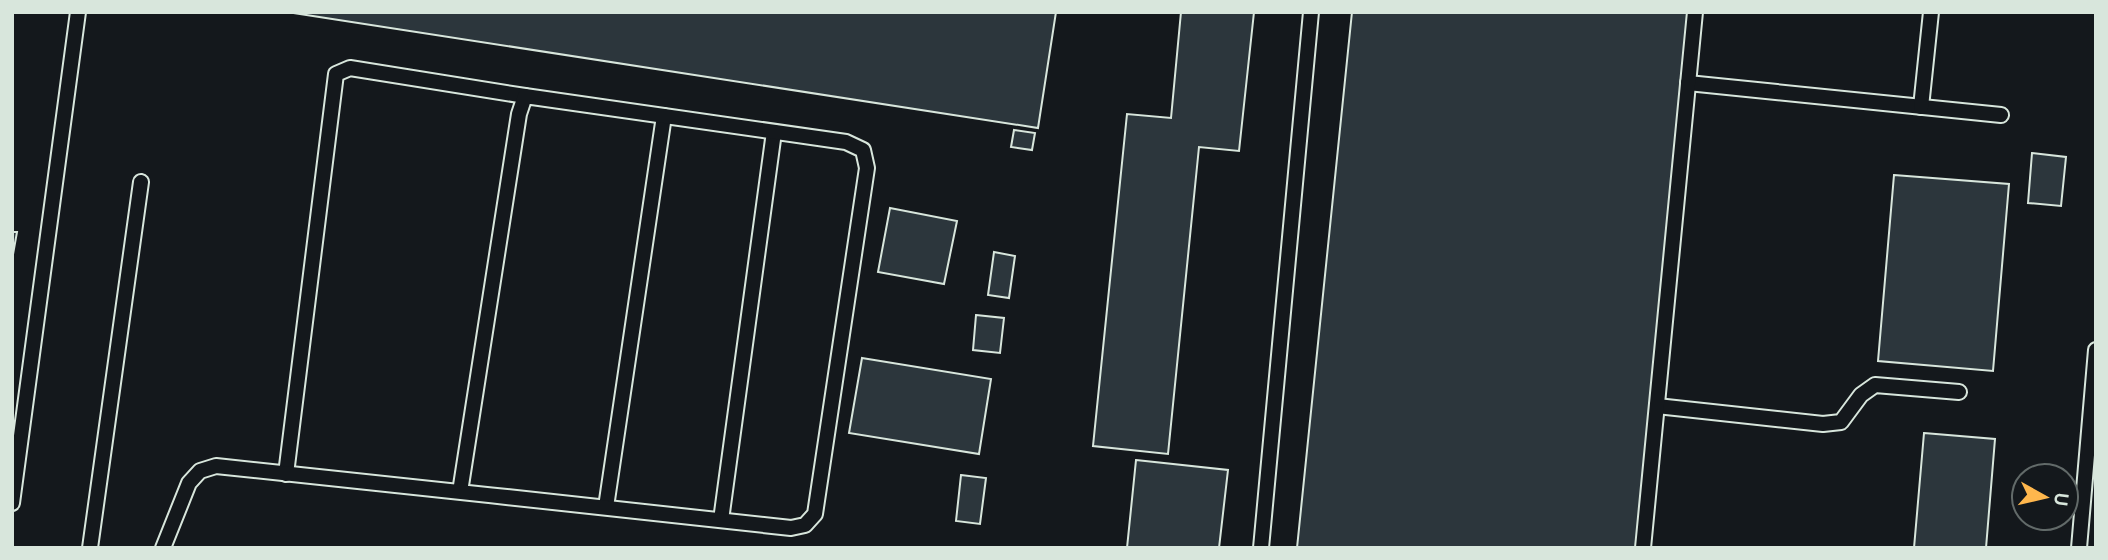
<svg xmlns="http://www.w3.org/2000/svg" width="2108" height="560" font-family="'DM Sans',sans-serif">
  <rect width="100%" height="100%" fill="#14181c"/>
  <g fill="#2c363c" stroke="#d8e6dc" stroke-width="2">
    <polygon points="287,12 1056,12 1038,128"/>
    <polygon points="1181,12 1254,12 1239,151 1199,147 1168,454 1093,446 1127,114 1171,118"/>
    <polygon points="1352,12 1690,12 1636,548 1297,548"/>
    <polygon points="1014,130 1035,133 1032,150 1011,147"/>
    <polygon points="2032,153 2066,157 2061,206 2028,203"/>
    <polygon points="1894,175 2009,184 1993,371 1878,361"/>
    <polygon points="890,208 957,221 944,284 878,272"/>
    <polygon points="12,232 17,232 12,260"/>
    <polygon points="994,252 1015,256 1009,298 988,295"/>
    <polygon points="976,315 1004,318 1000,353 973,350"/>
    <polygon points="862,358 991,379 979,454 849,433"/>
    <polygon points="1924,433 1995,439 1986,548 1914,548"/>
    <polygon points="1136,460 1228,470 1219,548 1127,548"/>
    <polygon points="961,475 986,478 980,524 956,521"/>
  </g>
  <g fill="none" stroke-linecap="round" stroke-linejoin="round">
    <defs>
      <g id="service">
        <polyline points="1688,83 2001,115"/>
        <polyline points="1921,107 1931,12"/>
        <polyline points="1657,406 1823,424 1841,422 1861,395 1875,385 1959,392"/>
        <polyline points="286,474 336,74 350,68 525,96"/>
        <polyline points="12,503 78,12"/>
        <polyline points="606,507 664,116"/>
        <polyline points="721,520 774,132"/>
        <polyline points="90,548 141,182"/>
        <path d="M163,548L189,483L200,471L216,466C408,487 599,506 791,528L805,525L815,514L867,168L863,150L846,142L525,96L519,114L460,492"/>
        <polyline points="1261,548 1311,12"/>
        <polyline points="1643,548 1695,12"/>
        <polyline points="2079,548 2096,350"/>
      </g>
    </defs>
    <use href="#service" stroke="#d8e6dc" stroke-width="18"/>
    <use href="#service" stroke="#14181c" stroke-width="14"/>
  </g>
  <rect width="2108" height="560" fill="none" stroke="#d8e6dc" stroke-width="28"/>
  <g transform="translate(2045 497) rotate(98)"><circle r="33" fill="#14181c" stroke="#626a69" stroke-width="2"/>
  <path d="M0-5L12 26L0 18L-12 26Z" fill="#ffb74d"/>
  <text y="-10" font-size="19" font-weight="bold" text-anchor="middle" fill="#d8e6dc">U</text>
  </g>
</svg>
